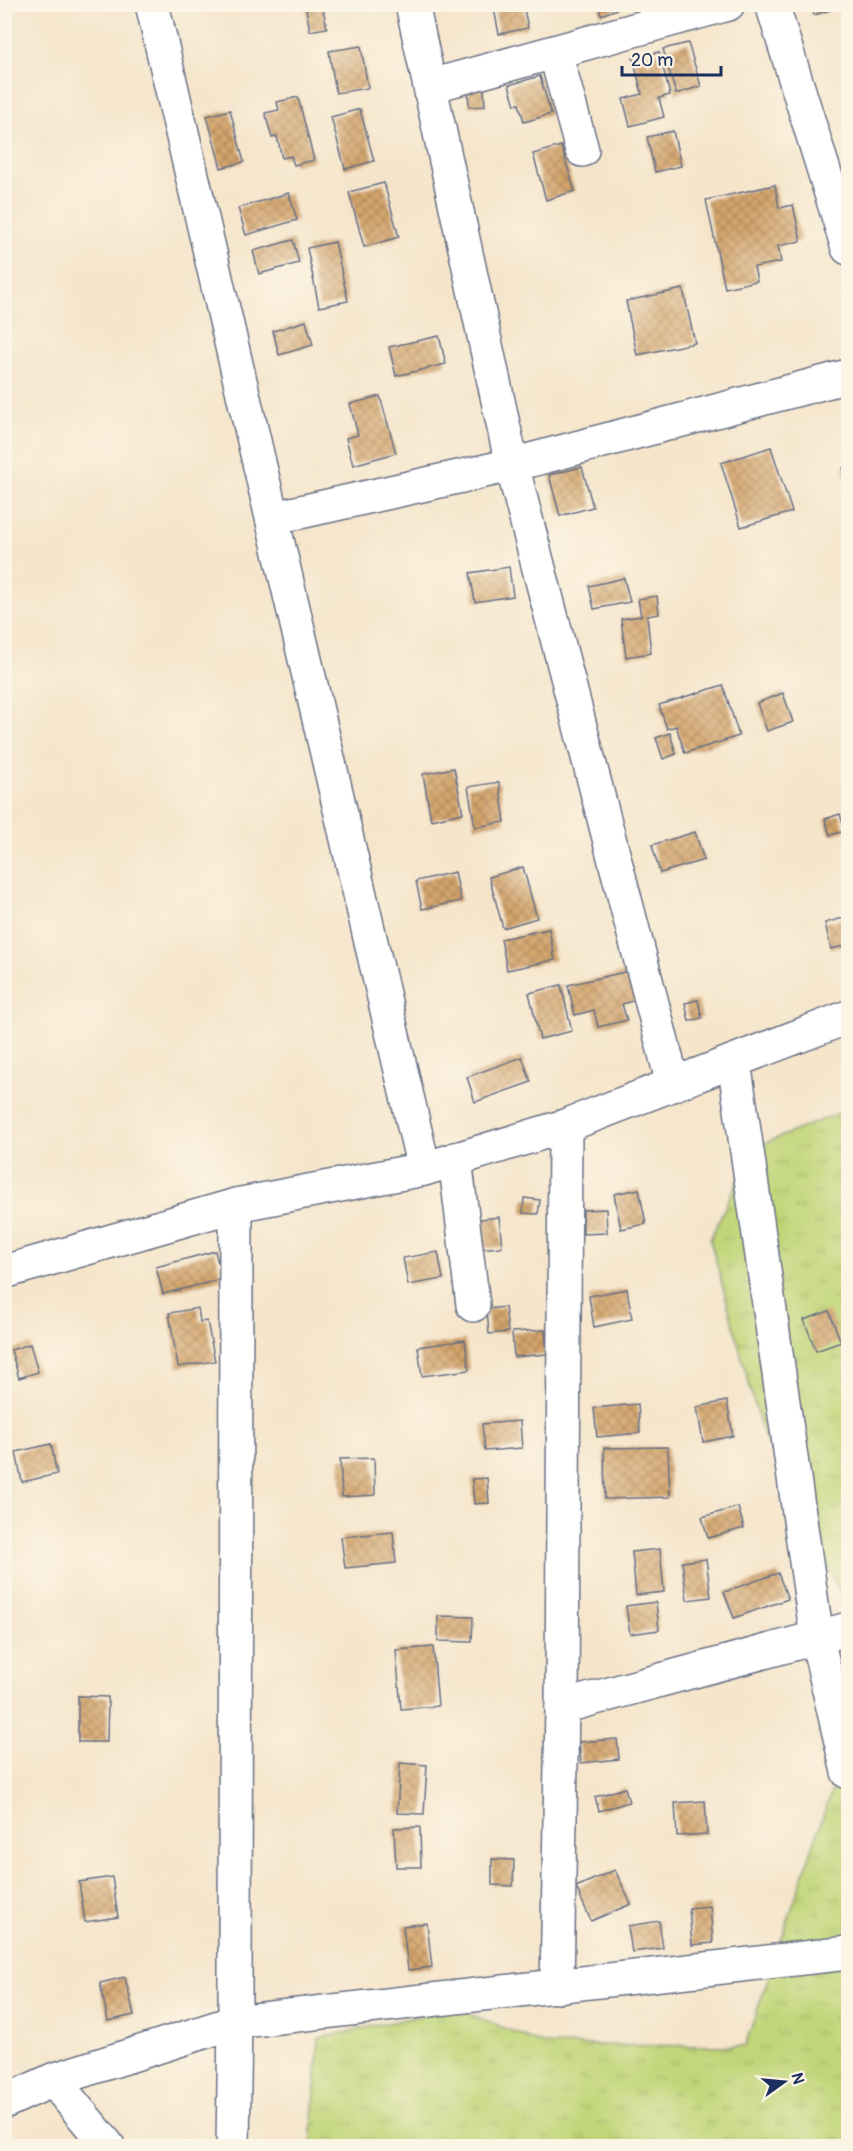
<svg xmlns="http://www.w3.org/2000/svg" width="853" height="2151" font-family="Pangolin,sans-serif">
  <defs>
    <pattern id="grass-tufts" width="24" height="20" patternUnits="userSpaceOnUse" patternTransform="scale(1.5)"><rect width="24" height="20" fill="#c1d578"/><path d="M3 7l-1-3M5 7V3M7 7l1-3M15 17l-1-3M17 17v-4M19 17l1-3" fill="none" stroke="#a5b76a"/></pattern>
    <pattern id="building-cross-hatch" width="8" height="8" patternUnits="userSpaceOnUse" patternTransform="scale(1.5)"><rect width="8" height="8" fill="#d5a56c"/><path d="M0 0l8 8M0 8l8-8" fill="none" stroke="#ac875c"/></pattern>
  </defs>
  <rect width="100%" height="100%" fill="#fcf5e5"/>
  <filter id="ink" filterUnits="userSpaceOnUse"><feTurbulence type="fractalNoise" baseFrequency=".0167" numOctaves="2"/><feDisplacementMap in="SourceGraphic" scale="12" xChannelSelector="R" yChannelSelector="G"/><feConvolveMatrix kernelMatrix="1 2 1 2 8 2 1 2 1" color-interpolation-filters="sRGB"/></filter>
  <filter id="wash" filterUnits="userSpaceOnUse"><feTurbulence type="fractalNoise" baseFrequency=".008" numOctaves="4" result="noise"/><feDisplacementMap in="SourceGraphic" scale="24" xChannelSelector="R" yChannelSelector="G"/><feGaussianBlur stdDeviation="1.35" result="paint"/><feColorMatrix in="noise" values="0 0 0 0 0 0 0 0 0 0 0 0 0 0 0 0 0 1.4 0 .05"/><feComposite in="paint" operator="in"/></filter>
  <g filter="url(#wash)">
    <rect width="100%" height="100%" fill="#f5e5cb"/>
    <g fill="url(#grass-tufts)" stroke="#6e826b" stroke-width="1.5">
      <polygon points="848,1109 848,1609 762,1432 710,1239 753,1148"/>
      <polygon points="848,1743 848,2146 311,2146 319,2038 456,2008 545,2045 745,2046"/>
    </g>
    <g id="blocks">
      <g fill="url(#building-cross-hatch)">
        <polygon points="305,4 322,4 327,28 310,31"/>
        <polygon points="493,4 523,4 528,28 499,34"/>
        <polygon points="598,4 628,4 628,5 601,15"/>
        <polygon points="811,4 847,4 847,5 814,15"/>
        <polygon points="688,43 701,86 676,94 663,49"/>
        <polygon points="361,46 368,88 336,93 329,51"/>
        <polygon points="659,52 670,95 659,98 664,117 630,126 623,99 642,94 633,58"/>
        <polygon points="540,76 551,114 524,122 519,104 515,105 509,85"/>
        <polygon points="484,89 485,106 469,107 468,90"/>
        <polygon points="298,97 314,160 294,165 291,156 282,158 277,136 272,138 265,113 279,110 277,102"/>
        <polygon points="360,109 374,161 345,169 331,117"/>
        <polygon points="230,110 244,162 221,168 207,116"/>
        <polygon points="673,131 681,166 655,172 647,137"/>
        <polygon points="561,146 575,191 546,200 533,154"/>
        <polygon points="384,183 399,237 364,247 349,192"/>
        <polygon points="775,185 779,208 793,205 801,241 778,246 781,262 754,267 757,281 725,288 706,200"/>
        <polygon points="289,193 297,220 246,235 238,208"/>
        <polygon points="293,240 299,263 259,274 253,251"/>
        <polygon points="335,242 348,301 319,307 307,248"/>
        <polygon points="683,289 695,343 637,355 626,301"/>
        <polygon points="306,321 313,345 279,355 273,331"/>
        <polygon points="439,336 446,364 396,376 389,347"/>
        <polygon points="380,396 396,453 353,465 346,438 358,435 350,404"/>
        <polygon points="771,447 792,512 741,527 721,463"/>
        <polygon points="848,466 848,485 843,468"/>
        <polygon points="582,467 593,507 560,516 549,475"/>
        <polygon points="509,567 513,596 475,602 470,573"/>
        <polygon points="624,578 630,602 594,609 589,586"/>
        <polygon points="657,596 659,614 647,616 651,653 626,657 621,619 641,616 638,599"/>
        <polygon points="723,685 739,736 685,753 676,726 667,729 659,705"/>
        <polygon points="783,693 793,722 767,731 757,703"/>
        <polygon points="670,733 676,754 663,759 656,738"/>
        <polygon points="454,768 463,813 431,820 423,774"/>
        <polygon points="499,782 505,822 475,827 468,787"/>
        <polygon points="840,814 845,831 830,835 825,819"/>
        <polygon points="695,832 704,860 660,873 652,845"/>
        <polygon points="523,867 537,918 503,928 489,877"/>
        <polygon points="455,872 461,901 422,909 416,881"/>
        <polygon points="847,917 848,945 831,949 825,923"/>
        <polygon points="549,929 555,960 507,970 501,939"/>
        <polygon points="629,971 636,1000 622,1004 627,1020 598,1027 594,1010 575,1015 568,985"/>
        <polygon points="561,985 572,1031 540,1039 529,993"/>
        <polygon points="698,1000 702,1018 689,1021 685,1003"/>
        <polygon points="522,1057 531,1082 475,1102 467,1077"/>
        <polygon points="639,1189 646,1224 621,1229 614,1194"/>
        <polygon points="524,1198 540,1200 538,1214 523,1213"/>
        <polygon points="606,1209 607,1233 583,1234 583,1210"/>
        <polygon points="499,1217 502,1247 475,1249 473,1220"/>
        <polygon points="215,1251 222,1279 163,1294 156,1267"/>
        <polygon points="438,1252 443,1279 408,1285 403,1258"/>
        <polygon points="627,1289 632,1319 594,1327 589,1296"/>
        <polygon points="505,1307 508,1332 489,1334 487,1309"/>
        <polygon points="198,1308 200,1322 207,1321 215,1361 178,1367 169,1313"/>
        <polygon points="829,1311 841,1342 816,1351 804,1320"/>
        <polygon points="545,1330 547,1354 514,1357 512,1332"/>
        <polygon points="465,1340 469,1370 422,1376 418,1347"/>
        <polygon points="30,1344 38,1372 19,1378 11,1350"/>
        <polygon points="727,1401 733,1436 703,1442 697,1407"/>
        <polygon points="638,1404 640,1433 597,1437 594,1408"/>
        <polygon points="520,1421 522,1448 485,1451 482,1424"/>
        <polygon points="51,1444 57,1474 22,1482 16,1452"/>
        <polygon points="668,1447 670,1497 605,1499 604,1448"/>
        <polygon points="374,1458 375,1495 342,1497 340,1459"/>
        <polygon points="487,1478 489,1503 474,1504 472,1479"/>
        <polygon points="738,1507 744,1528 708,1538 702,1517"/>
        <polygon points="393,1532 396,1563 345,1568 341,1537"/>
        <polygon points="660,1549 664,1592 636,1595 632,1552"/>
        <polygon points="706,1559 711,1597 687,1600 682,1562"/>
        <polygon points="778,1573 788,1599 734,1618 724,1592"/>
        <polygon points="656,1602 659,1630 630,1634 626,1606"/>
        <polygon points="438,1616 473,1617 472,1642 438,1641"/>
        <polygon points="433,1647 438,1706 401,1709 396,1650"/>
        <polygon points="78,1696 108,1697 107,1742 78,1742"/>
        <polygon points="617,1739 619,1759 581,1763 579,1742"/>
        <polygon points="400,1763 427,1765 424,1814 397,1813"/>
        <polygon points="625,1788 629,1802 599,1811 595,1797"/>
        <polygon points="705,1801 707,1834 677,1836 675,1803"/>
        <polygon points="420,1827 421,1867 396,1867 394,1828"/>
        <polygon points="492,1859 514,1860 513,1886 492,1885"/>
        <polygon points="615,1870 631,1904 591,1921 576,1887"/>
        <polygon points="112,1877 118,1917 85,1922 79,1882"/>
        <polygon points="710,1906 713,1943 692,1945 689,1908"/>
        <polygon points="659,1921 663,1948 632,1952 628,1926"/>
        <polygon points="427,1923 432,1967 408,1970 403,1926"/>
        <polygon points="125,1977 134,2015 108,2021 100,1983"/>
      </g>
    </g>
  </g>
  <g filter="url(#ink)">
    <use href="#blocks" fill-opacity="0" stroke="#676f84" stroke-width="1.5"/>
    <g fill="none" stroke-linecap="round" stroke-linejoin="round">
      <defs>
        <g id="minor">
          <polyline points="152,4 424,1169"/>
          <polyline points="412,4 512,465 673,1084"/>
          <polyline points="772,4 848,248"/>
          <polyline points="555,52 582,150"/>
          <polyline points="431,86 728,4"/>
          <polyline points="273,518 512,465 848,376"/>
          <polyline points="734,1061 817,1638 848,1772"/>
          <polyline points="455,1159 473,1305"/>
          <polyline points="4,1272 236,1205 424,1169 565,1126 848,1017"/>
          <polyline points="562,1707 848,1629"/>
          <polyline points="557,1987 562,1707 565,1126"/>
          <polyline points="53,2080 108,2146"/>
          <polyline points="4,2102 53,2080 235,2022 848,1953"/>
          <polyline points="233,2146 235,2022 236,1205"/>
        </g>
      </defs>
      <use href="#minor" stroke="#676f84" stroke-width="36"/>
      <use href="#minor" stroke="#fff" stroke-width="33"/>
    </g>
  </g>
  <rect width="853" height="2151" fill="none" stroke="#fcf5e5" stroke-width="24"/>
  <g transform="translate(784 2082) rotate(75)" stroke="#fcf5e5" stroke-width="4.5" paint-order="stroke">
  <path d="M0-4.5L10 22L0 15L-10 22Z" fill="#1b2f5e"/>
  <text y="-9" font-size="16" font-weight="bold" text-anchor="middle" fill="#1b2f5e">N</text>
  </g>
  <path d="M622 66v9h99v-9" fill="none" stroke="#1b2f5e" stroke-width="3"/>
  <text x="631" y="66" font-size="18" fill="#1b2f5e" stroke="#fcf5e5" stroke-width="4.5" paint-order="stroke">20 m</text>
</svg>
